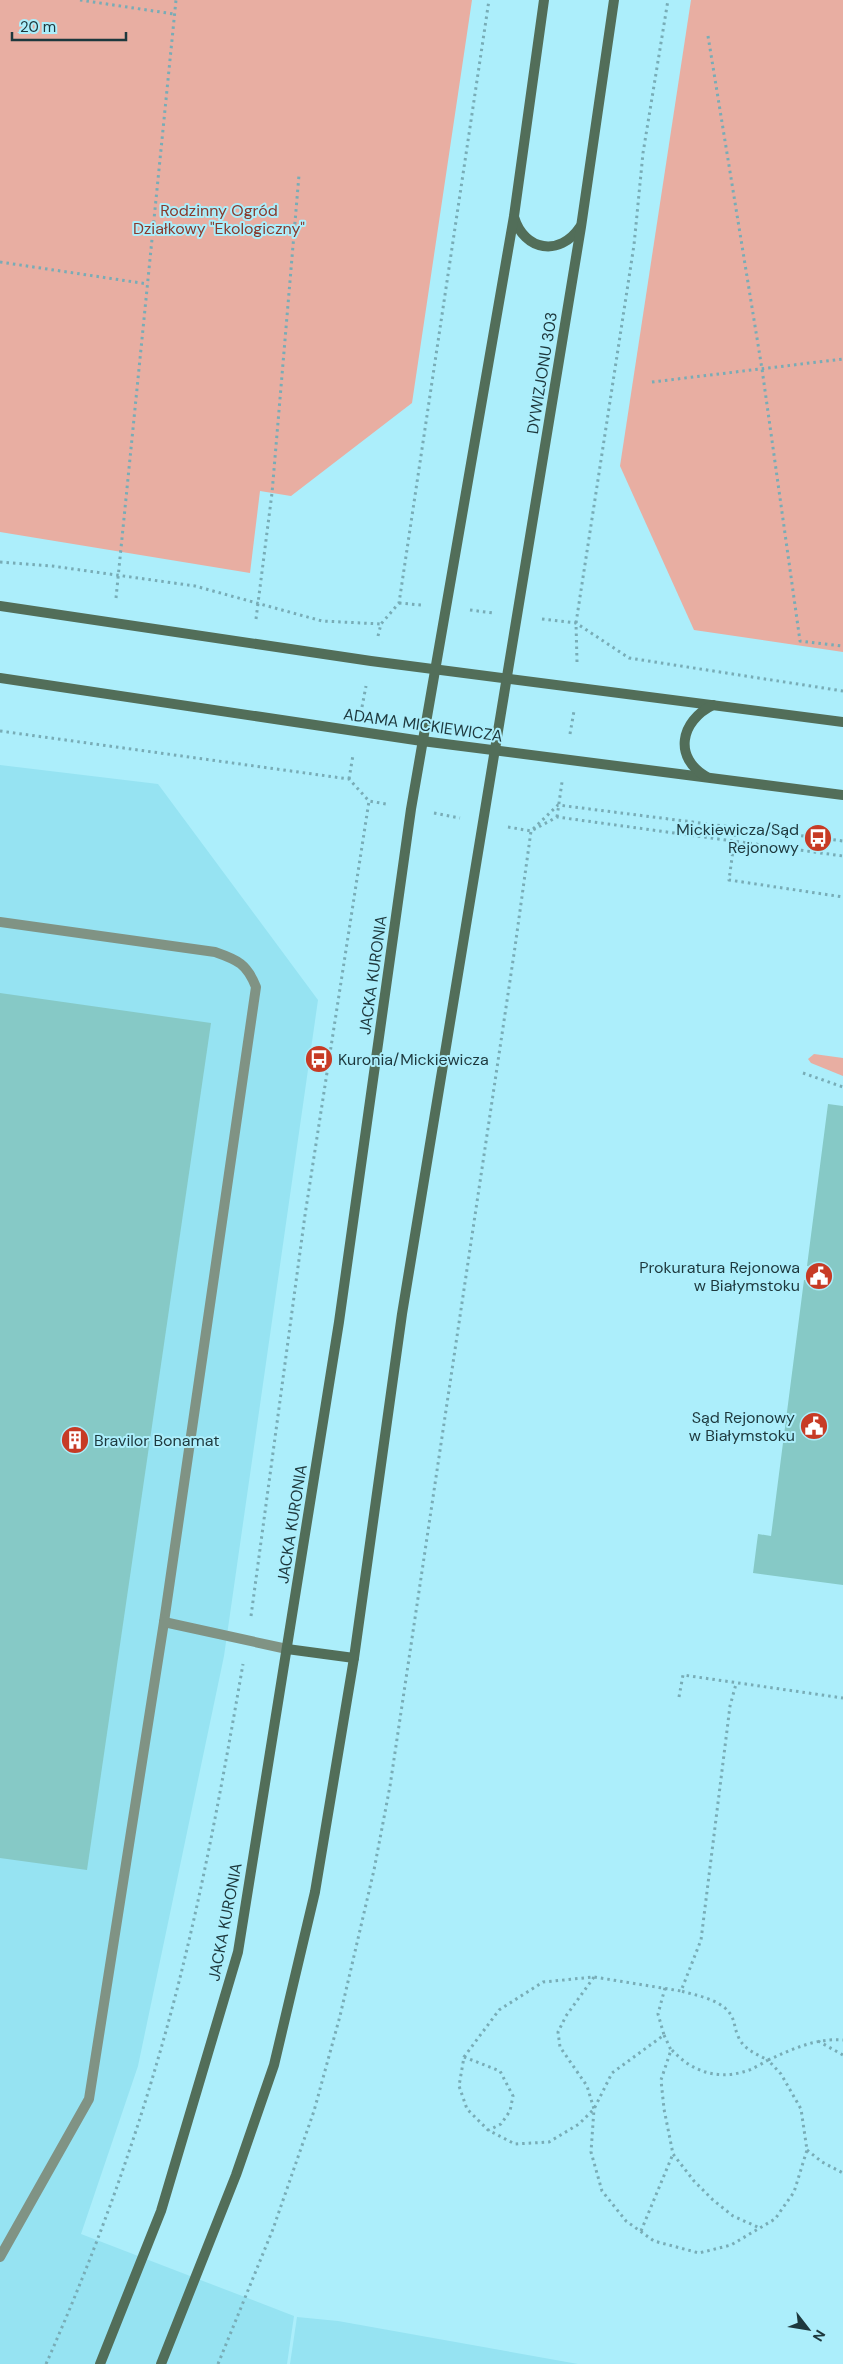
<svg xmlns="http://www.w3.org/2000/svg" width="843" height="2364" font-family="'DM Sans',sans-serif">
  <rect width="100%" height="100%" fill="#aceefb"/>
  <g fill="#96e3f2">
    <polygon points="0,765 158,784 318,1000 224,1656 138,2066 81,2234 294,2316 287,2364 0,2364"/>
    <polygon points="297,2317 338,2321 578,2364 290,2364"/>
  </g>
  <g fill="#e8aea2">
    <polygon points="0,0 472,0 412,403 291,496 260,491 250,573 0,532"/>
    <polygon points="691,0 843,0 843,652 694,630 620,466"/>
    <polygon points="814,1054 843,1058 843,1076 811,1063 808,1059"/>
  </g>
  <g fill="#86c9c6">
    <polygon points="0,993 211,1023 87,1870 0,1858"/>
    <polygon points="828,1104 843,1106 843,1585 753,1573 758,1534 771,1536 804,1280 813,1281 815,1267 807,1266"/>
  </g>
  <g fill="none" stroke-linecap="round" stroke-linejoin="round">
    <g stroke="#78acb6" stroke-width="3" stroke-dasharray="2.5 4" stroke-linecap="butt">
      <polyline points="80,0 174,14"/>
      <polyline points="708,36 762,369 800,641 843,646"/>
      <polyline points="0,262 148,284"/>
      <polyline points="652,382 843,359"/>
      <polyline points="0,562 52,566 195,586 322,621 381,624"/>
      <polyline points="116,598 176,0"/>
      <polyline points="399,603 421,605"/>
      <polyline points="470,610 493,613"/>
      <polyline points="256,619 272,493 299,175"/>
      <polyline points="542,619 576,623 629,658 843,691"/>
      <polyline points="378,636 381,624 399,603 489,0"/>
      <polyline points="577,662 576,623 634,245 643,153 668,0"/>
      <polyline points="362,707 366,686"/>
      <polyline points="0,731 349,779 369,801 386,804"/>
      <polyline points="570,734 574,711"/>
      <polyline points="349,779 353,755"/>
      <polyline points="434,813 460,818"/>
      <polyline points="557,817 562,782"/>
      <polyline points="508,827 531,831 557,817 843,856"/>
      <polyline points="736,828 729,880 843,897"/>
      <polyline points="803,1073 843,1087"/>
      <polyline points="251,1616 305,1215 369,801"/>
      <polyline points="679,1697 683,1675 843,1698"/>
      <path d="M594,1977L566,2016L558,2032L560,2047L587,2086L594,2109L591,2152L602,2191L626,2221L654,2241L699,2253L731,2245L775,2219L794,2192L807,2150L801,2109L781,2074L768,2060C793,2049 815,2038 843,2040"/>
      <polyline points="665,1988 658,2014 664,2035 612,2073 594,2109 579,2124 549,2142 515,2144 488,2130 467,2109 459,2086 464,2057 499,2010 543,1982 594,1977 681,1991 701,1940 730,1706 736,1684"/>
      <polyline points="664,2035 671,2050 661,2080 664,2109 673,2154 694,2181 713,2200 733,2216 760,2228"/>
      <polyline points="818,2041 843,2055"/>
      <path d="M672,2050C690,2070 715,2080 743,2072C752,2070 761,2064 768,2060C756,2054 743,2049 738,2036C733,2025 736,2018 725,2008C713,1998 695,1995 681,1991"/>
      <polyline points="464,2057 500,2071 513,2096 510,2111 501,2124 489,2130"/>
      <polyline points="807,2150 822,2162 843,2173"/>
      <polyline points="641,2231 673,2154"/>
      <path d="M46,2364C90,2265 128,2163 158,2059C196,1929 220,1797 243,1664"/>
      <polyline points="218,2364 273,2229 314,2111 340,2016 374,1870 390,1786 515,947 531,831 558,805 843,841"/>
    </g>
    <g stroke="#809384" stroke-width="10">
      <path d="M0,922L215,952C238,960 247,964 256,987L164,1622L89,2099L0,2257"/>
      <polyline points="164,1622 287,1649"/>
    </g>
    <g stroke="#526e59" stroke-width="10">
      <path d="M514,217C524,251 560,257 580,227"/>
      <polyline points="0,606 371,661 843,722"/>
      <polyline points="0,678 422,741 843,795"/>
      <path d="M707,777C673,758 680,721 713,705"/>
      <polyline points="287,1649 354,1658"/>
      <polyline points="100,2364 161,2211 238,1952 339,1322 411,809 514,216 544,0"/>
      <polyline points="161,2364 236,2175 274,2065 315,1892 354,1658 402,1314 581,227 614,0"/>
    </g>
  </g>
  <defs>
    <symbol id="bus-disc" viewBox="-11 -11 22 22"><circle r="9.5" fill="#c73b25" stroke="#aceefb"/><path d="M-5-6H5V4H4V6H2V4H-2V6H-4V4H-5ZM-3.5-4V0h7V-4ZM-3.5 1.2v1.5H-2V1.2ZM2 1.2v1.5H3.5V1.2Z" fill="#fff"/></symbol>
    <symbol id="civic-disc" viewBox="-11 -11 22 22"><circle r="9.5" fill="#c73b25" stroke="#aceefb"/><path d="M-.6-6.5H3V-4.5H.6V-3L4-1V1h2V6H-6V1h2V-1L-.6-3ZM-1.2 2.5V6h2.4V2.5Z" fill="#fff"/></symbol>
    <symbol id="building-disc" viewBox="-11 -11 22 22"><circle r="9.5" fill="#c73b25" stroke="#aceefb"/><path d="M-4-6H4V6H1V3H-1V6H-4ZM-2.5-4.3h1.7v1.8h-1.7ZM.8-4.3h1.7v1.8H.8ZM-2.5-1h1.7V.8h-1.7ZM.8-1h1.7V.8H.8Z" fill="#fff"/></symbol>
  </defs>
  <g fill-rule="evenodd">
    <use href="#bus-disc" x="802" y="822" width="32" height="32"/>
    <use href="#bus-disc" x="303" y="1043" width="32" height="32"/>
    <use href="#civic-disc" x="803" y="1260" width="32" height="32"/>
    <use href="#civic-disc" x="798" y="1410" width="32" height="32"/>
    <use href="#building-disc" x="59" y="1424" width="32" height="32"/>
  </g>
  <g text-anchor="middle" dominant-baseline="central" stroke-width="4" stroke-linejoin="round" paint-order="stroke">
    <g font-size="16" fill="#883a2d" stroke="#aceefb">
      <text x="219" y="210">Rodzinny Ogród<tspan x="219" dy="18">Działkowy "Ekologiczny"</tspan></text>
    </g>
    <g font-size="16" fill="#1d383d" stroke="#aceefb">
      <text transform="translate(542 373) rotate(-81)">DYWIZJONU 303</text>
      <text transform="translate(423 725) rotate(8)">ADAMA MICKIEWICZA</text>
      <text transform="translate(373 975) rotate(-82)">JACKA KURONIA</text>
      <text transform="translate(292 1524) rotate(-81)">JACKA KURONIA</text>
      <text transform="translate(225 1922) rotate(-79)">JACKA KURONIA</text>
    </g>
    <g font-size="16" fill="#1d383d" stroke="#aceefb" text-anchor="end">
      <text x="799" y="829">Mickiewicza/Sąd<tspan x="799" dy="18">Rejonowy</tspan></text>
      <text x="338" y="1059" text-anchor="start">Kuronia/Mickiewicza</text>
      <text x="800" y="1267">Prokuratura Rejonowa<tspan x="800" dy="18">w Białymstoku</tspan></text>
      <text x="795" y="1417">Sąd Rejonowy<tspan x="795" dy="18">w Białymstoku</tspan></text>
      <text x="94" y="1440" text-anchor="start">Bravilor Bonamat</text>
    </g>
  </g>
  <g transform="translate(808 2329) rotate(121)" stroke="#aceefb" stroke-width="4" paint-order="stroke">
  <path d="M0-4L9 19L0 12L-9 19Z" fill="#1d383d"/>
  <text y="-8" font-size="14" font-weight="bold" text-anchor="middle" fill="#1d383d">N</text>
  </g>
  <path d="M12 32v8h114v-8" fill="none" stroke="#1d383d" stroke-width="2.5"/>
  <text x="20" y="32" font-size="15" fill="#1d383d" stroke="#aceefb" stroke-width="4" paint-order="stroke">20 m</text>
</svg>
